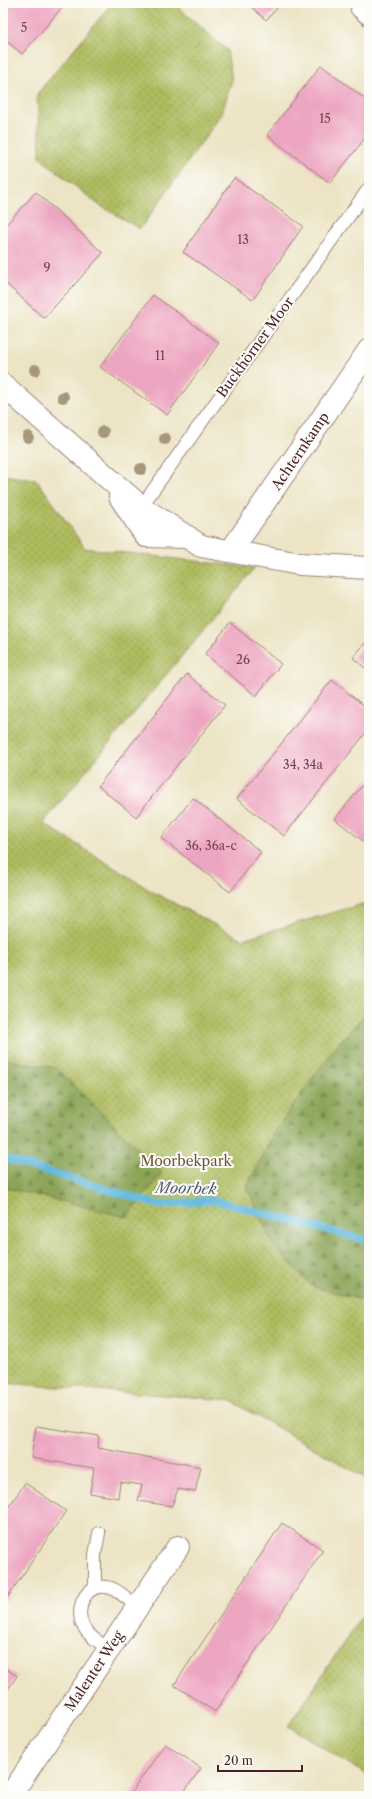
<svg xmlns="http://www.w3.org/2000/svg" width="372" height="1799" font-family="'Libre Caslon Text',serif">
  <defs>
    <pattern id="grass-dots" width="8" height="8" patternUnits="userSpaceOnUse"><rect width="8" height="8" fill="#adbc5f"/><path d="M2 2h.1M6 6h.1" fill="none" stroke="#8f984f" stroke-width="1.8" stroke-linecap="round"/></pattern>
    <pattern id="forest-firs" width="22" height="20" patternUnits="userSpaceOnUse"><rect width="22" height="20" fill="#8aa456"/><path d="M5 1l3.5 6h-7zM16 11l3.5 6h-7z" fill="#738547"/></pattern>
  </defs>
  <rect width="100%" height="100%" fill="#fdfcf7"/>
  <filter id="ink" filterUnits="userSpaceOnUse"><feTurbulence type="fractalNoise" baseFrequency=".025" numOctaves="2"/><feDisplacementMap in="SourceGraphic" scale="8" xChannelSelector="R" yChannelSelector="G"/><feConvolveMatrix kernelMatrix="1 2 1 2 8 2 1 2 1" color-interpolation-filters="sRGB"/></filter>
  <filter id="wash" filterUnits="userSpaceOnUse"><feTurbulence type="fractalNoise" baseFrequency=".012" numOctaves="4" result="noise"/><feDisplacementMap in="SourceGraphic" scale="16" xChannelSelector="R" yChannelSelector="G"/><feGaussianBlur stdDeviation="0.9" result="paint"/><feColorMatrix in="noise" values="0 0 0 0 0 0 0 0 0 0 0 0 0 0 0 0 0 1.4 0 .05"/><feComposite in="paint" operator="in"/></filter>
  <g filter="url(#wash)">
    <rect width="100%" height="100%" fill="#ece4c5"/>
    <g fill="url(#grass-dots)" stroke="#7c6e45">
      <polygon points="112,3 173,3 227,50 232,80 222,114 140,229 99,205 40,158 37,94"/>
      <polygon points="3,475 37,480 85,548 255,568 43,823 153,892 242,939 369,902 369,1480 229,1400 3,1383"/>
      <polygon points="369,1605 369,1776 288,1726"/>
    </g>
    <g fill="url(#forest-firs)" stroke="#6a6240">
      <polygon points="369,1010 369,1302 312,1286 273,1245 247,1187 276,1129 336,1046"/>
      <polygon points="3,1059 56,1068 162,1173 127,1217 3,1187"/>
    </g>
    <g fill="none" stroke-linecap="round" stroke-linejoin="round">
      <polyline stroke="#5eb8dc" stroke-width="8" points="3,1158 159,1205 213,1200 369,1241"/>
    </g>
    <g id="blocks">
      <g fill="#eda6c1">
        <polygon points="3,3 66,3 22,54 3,38"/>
        <polygon points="247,3 282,3 266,20"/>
        <polygon points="321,65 369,102 369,133 330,183 267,135"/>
        <polygon points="3,157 7,176 3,177"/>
        <polygon points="234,178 303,226 253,300 183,252"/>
        <polygon points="36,192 103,253 44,318 3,281 3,228"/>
        <polygon points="153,295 219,343 167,415 100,367"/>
        <polygon points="230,623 281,664 256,696 205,654"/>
        <polygon points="369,638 369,671 353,658"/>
        <polygon points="187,674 225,705 136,817 98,786"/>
        <polygon points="332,680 369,710 369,729 284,836 237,799"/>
        <polygon points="369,777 369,846 335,819"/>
        <polygon points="193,798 261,852 230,892 161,838"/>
        <polygon points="36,1426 99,1436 98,1448 201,1467 195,1492 178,1489 172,1506 138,1501 142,1485 120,1482 118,1498 90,1493 94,1468 31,1458"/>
        <polygon points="25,1483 66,1511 3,1604 3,1515"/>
        <polygon points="282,1523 323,1550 215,1712 174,1685"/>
        <polygon points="3,1667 17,1676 3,1697"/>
        <polygon points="165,1744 201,1768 181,1796 129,1796"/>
      </g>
    </g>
  </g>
  <g filter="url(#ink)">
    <use href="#blocks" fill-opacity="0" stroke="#9b8278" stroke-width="1"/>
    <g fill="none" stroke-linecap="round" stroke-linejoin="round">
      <defs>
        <g id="lane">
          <polyline points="357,10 369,20"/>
          <polyline points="141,507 369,188"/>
          <polyline points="95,1588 95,1555 99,1533"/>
          <path d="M109,1649C99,1642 89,1637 83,1626C75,1610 84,1584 106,1587C118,1588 128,1600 137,1607"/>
        </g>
        <g id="street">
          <polyline points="3,385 141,507 201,546 300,564 369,568"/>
          <polyline points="120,497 146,536 188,537"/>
          <polyline points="231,551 369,350"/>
          <polyline points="10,1796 178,1547"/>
        </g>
      </defs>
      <use href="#lane" stroke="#9b8278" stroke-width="14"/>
      <use href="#street" stroke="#9b8278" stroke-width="24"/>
      <use href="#lane" stroke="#fff" stroke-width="12"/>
      <use href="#street" stroke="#fff" stroke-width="22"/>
    </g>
    <g fill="#a6967a">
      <circle cx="35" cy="370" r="6"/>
      <circle cx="63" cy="397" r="6"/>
      <circle cx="103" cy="432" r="6"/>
      <circle cx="28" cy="437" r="6"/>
      <circle cx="165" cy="439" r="6"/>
      <circle cx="141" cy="469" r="6"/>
    </g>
  </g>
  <g text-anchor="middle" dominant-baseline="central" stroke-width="4" stroke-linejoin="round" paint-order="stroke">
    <g font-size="12" fill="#734150">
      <text x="24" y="27">5</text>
      <text x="325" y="118">15</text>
      <text x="243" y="239">13</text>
      <text x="47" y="267">9</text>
      <text x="160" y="355">11</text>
      <text x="243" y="659">26</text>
      <text x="303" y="764">34, 34a</text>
      <text x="211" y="845">36, 36a-c</text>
    </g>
    <g font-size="14" fill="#4a1f2b" stroke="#fdfcf7">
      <text transform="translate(255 347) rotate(-54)">Buckhörner Moor</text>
      <text transform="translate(300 451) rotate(-56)">Achternkamp</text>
      <text transform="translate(94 1671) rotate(-56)">Malenter Weg</text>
    </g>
    <g font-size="14" fill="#6d563d" stroke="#fdfcf7">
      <text x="186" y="1161">Moorbekpark</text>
    </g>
    <g font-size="15" font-style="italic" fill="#525c72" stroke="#fdfcf7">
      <text transform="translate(186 1188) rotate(1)">Moorbek</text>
    </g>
  </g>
  <rect width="372" height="1799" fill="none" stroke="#fdfcf7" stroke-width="16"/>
  <path d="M218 1765v6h84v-6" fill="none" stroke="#4a1f2b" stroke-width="2"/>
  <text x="224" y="1765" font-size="12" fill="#4a1f2b" stroke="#fdfcf7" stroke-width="3" paint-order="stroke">20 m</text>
</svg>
